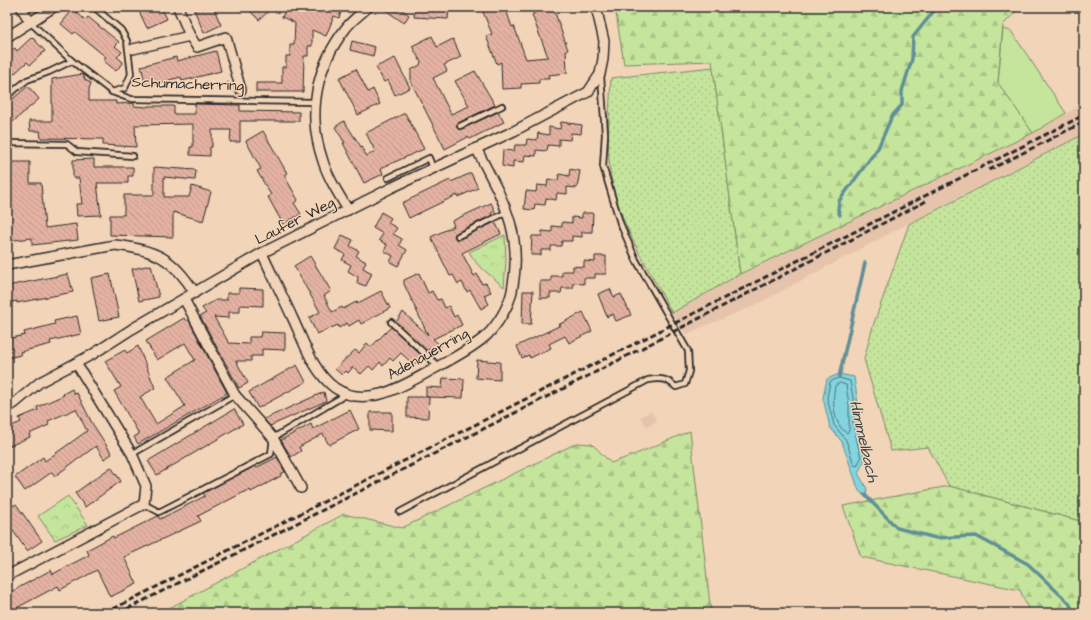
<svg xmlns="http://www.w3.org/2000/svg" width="1091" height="620" font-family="'Architects Daughter',sans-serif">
  <defs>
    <pattern id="grass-dots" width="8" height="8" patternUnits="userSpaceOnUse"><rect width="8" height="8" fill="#c5e49c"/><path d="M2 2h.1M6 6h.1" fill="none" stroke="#a9c487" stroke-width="1.8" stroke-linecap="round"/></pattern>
    <pattern id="forest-firs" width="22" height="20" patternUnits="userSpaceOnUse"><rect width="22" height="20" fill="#c5e49c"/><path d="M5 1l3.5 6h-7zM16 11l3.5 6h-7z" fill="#a9c487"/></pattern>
    <pattern id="park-crowns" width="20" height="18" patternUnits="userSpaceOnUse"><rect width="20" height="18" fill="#c5e49c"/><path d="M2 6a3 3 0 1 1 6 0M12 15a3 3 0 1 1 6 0" fill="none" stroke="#a9c487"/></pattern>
    <pattern id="building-back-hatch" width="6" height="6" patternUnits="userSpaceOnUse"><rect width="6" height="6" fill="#e4b2a2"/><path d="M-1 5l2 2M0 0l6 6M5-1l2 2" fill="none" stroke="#c4998c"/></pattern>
  </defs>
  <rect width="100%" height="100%" fill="#f2d4b8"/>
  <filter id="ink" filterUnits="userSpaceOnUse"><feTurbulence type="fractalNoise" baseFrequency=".025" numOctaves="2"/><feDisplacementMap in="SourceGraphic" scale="8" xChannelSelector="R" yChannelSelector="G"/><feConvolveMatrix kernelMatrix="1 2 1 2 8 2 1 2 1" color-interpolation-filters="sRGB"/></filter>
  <g filter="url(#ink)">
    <g fill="#e6c4ac">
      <polygon points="1084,103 1084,134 966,193 753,306 686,334 672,313 740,274 1033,133"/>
      <polygon points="651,411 657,421 647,427 640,417"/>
    </g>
    <g fill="url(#grass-dots)" stroke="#788864">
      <path d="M713,67L740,274L672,313C647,265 613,216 609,161C607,133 610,105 611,78Z"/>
      <polygon points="1084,134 1084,522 949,486 928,447 891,451 864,359 873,326 909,224"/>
    </g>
    <g fill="url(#forest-firs)" stroke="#788864">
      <polygon points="615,7 1020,7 1003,25 998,82 1033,133 740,274 712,61 624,64"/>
      <polygon points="690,431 711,613 160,613 344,514 402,528 577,443 592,444 611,463 636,454"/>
      <polygon points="949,486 1084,522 1084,613 1030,613 1020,590 861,557 843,506"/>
    </g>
    <g fill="url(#park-crowns)" stroke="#788864">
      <polygon points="505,235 506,261 504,287 478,265 469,252"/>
      <polygon points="68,496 88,525 55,540 38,516"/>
    </g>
    <polygon fill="#c5e49c" stroke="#788864" points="1003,29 1011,31 1066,113 1033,133 998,83"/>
    <polygon fill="#84d4df" stroke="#609097" points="839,374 854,377 858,404 857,424 865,459 858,473 867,489 866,497 859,491 842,442 830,427 823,398 827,379"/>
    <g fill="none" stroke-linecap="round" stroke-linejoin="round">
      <g stroke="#4f6f73" stroke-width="1">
        <polygon points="839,378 850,381 854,404 853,425 861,458 857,466 854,465 846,440 834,425 827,398 830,382"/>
        <path d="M840,383L846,385L849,404V431L847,433C833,425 832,400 835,386Z"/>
      </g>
      <g stroke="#609097" stroke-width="3.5">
        <polyline points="840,215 838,210 839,201 878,148 892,116 902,105 902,91 912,59 913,37 937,7"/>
        <polyline points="839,377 865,263"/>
        <polyline points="864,494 897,528 936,538 976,536 1028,564 1069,603 1074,613"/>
      </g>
    </g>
    <g fill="url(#building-back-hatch)" stroke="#2b2b2b">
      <polygon points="137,7 161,7 167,19 147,28"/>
      <polygon points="193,7 213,7 221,25 204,33"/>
      <polygon points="246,7 273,7 259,20"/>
      <polygon points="287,7 338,7 342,9 339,18 334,16 326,36 312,30 312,46 308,46 308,56 304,56 303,92 256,92 256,83 282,83 282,67 286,67 286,56 290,56 290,45 294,45 295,23 282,17"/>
      <polygon points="381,7 398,7 409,15 404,23"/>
      <polygon points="415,7 449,7 448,19 414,17"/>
      <polygon points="481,7 505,7 512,27 514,26 526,59 548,57 532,15 534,14 531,7 553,7 568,50 566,50 567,73 548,75 549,79 539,79 539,83 521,84 521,88 502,89 501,62 497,64 486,36 492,34"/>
      <polygon points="73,9 85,20 88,17 119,42 115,46 122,52 117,57 123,62 116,71 103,60 106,57 75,32 73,34 61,24"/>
      <polygon points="432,36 437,47 453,39 461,57 444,65 447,71 433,78 451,114 469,106 455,81 475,71 495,105 458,123 457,128 462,129 498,112 504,122 470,139 468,137 445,149 411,82 411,70 420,65 421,62 412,46"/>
      <polygon points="32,37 45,51 30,65 27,62 14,74 12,71 7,76 7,54 15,48 17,51"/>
      <polygon points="352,41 375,47 373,56 350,50"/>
      <polygon points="216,51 221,71 182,81 181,77 146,86 141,66 176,57 177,61"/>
      <polygon points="395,58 410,88 395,95 388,80 384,82 376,67"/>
      <polygon points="356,69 368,92 373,89 380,104 358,115 339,78"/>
      <polygon points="83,74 85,80 91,83 89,89 89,101 116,101 116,104 134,103 134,106 147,107 148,106 174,106 174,114 195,114 195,104 240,105 240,111 299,112 299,121 240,121 240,142 230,142 231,130 212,130 212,147 210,147 210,156 190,155 190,147 193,147 193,124 135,125 136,147 103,145 103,139 41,138 40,131 30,131 29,121 52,121 52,79"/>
      <polygon points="28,86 39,99 7,127 7,104"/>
      <polygon points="405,113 424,149 381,168 383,174 364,183 343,143 345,143 335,127 344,121 367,156 375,151 366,133"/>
      <polygon points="561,122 582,125 581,134 571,133 570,140 559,139 559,146 548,145 547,151 536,150 536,156 525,155 524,162 513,161 513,168 502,166 503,150 514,151 515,145 526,145 527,139 537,140 538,133 549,135 549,127 560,129"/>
      <polygon points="263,131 287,173 284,175 298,200 294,203 301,214 283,224 268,197 271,195 257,171 261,169 246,141"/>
      <polygon points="94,159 94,167 133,167 133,176 128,176 128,183 97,183 101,215 77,216 76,204 82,204 79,178 73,178 73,160"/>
      <polygon points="7,162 30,162 30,183 41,183 45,228 76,224 78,240 32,245 32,238 7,241"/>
      <polygon points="154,167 196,170 195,180 164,177 164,197 189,197 192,186 211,192 203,221 173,212 173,237 110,235 110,215 124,215 124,195 154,195"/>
      <polygon points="570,169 580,171 577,188 567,187 567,194 557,193 556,200 546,198 545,205 535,204 534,210 524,209 526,191 536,192 537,185 547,186 548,179 558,181 559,174 569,176"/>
      <polygon points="471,173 478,188 458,197 457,195 409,218 402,203 450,180 451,182"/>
      <polygon points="491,203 495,211 491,213 492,215 456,233 454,235 456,239 460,239 495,222 501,234 462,253 474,276 477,274 482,284 486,283 491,292 484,295 489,304 481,309 470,290 467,292 462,282 458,284 453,275 450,276 431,237 454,226 452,221"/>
      <polygon points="381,212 391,218 388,223 397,228 393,234 402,239 399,245 407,250 398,266 390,262 393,256 384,251 387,245 379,240 383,234 373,228"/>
      <polygon points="582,213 593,213 592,232 582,232 582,237 572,236 572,241 562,241 561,246 551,246 551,250 541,250 541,255 531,255 532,236 542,236 542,231 552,232 552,226 562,227 562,222 572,223 572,217 582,218"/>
      <polygon points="342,235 353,240 350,246 359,251 356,256 366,262 363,268 372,273 366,286 357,283 358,277 348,271 351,265 342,260 345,254 335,249"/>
      <polygon points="310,256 331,291 324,296 332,312 342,307 343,309 358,301 356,304 381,291 390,308 361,324 359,320 349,326 347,323 339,328 338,325 317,334 309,318 320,312 294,266"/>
      <polygon points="595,256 606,256 606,274 595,274 595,278 584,278 584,284 573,283 573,288 562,288 561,293 550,293 550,298 540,298 540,281 551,281 551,276 562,276 562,271 573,271 573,266 584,267 584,261 595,262"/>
      <polygon points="151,265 159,297 139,301 132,269"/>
      <polygon points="419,273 428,293 432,291 437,300 441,299 445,308 449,306 454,317 457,315 462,325 433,339 441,346 435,354 429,349 427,351 396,322 403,312 428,335 404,284 404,280"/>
      <polygon points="68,274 73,292 17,303 17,301 7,303 7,286"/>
      <polygon points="110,274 119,317 99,321 91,278"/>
      <polygon points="239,288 263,289 263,306 240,305 240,312 229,312 229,318 214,317 229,343 249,344 249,337 260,337 261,332 285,333 285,350 262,349 262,356 251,356 251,361 236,361 248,383 239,388 200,316 206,313 202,308 216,300 227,300 227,293 239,293"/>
      <polygon points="610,289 614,297 621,294 631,315 616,321 613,314 607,317 598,294"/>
      <polygon points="523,291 533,291 531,324 522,324"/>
      <polygon points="583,312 592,331 569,343 565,336 549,344 551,348 530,358 529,355 522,358 517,346 561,325 558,325"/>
      <polygon points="77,316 81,334 50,341 51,344 20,352 21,355 7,358 7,339 25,335 24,332 55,324 54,321"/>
      <polygon points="184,318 186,321 188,319 227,393 138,444 134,437 139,434 114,391 121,387 105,361 125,350 127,353 138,346 155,388 140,397 156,424 185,406 167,377 195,360 185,343 157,360 146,341"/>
      <polygon points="391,327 422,356 414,365 401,353 393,361 390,358 383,366 380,362 373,370 369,366 361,374 353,367 348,373 346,371 342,375 335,369 355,350 359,353 367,343 371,347"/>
      <polygon points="477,360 500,362 500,380 476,378"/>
      <polygon points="297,365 306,382 258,408 249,392"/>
      <polygon points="443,378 464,379 463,398 426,397 426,387 442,388"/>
      <polygon points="72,389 74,394 77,393 92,423 112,454 104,459 96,446 55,476 52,472 25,491 15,477 43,457 45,461 87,431 76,409 48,421 49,425 29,434 30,437 7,447 7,428 21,422 19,418 38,410 37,407 64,395 63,394"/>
      <polygon points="324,392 326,401 270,426 264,419"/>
      <polygon points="407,397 429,397 428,418 407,417"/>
      <polygon points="234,409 243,424 157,475 148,461"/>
      <polygon points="350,410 359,429 329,445 323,434 299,447 301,451 291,457 281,440 311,424 313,429"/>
      <polygon points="370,412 392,412 392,431 370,430"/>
      <polygon points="277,457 285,472 280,474 281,476 251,492 250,489 198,516 201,521 124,557 137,584 110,597 97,570 60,590 58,586 7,613 7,594 51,570 53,574 89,555 87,550 113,536 114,538 158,516 160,519 205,496 203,493 255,466 256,468"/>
      <polygon points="111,467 121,481 85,507 75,493"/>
      <polygon points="7,498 13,506 16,504 42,541 27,551 7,522"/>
    </g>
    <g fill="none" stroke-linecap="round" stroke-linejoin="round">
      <defs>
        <g id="service">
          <polyline points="94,7 121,30 127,41 131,74 125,88 112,92"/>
          <polyline points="30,22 72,61 112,92 131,99 315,102"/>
          <polyline points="7,96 27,80 49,72 72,61"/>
          <polyline points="460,126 502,106"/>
          <polyline points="7,143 67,144 77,152 133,156"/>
          <polyline points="388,178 429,158 433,168"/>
          <polyline points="458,236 507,212"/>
          <polyline points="391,322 438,366"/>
          <polyline points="7,398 9,407"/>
          <polyline points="132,454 235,395"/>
          <polyline points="144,504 159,512 271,454 273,438 347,394"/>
          <path d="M400,512L648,380C661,378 666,378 676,387L685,384L689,371L688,351L636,260L620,223L603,166L605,134L601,76"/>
        </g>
        <g id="minor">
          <polyline points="21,7 30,22"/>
          <polyline points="190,36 197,47 226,37 241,90"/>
          <polyline points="7,37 54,7"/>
          <polyline points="133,49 190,36 178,7"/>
          <path d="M348,210C338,193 327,176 322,158C307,113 316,66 346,28C352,20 361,14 368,7"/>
          <path d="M262,253C272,275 283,297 293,319C304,342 313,372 335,388C369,411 409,382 439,366C455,357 473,348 487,335C498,324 509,306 512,291C524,231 502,199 476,148"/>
          <path d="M7,265L115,245C156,250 173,258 195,293"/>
          <polyline points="184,299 235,395 273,438 301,488"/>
          <polyline points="7,408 15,403 40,382 93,354 132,329 262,253 393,187 514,131 588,92 600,74 603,59 604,41 596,7"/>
          <polyline points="7,576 144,504 146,486 132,454 76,363"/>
        </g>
      </defs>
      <use href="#service" stroke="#2b2b2b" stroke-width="8"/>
      <use href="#minor" stroke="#2b2b2b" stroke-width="12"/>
      <use href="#service" stroke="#f2d4b8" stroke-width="4.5"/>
      <use href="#minor" stroke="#f2d4b8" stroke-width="9"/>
      <g stroke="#2b2b2b" stroke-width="3" stroke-dasharray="6 3" stroke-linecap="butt">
        <polyline points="989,170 1084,122"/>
        <polyline points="105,613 1084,115"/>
        <polyline points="119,613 588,376 928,200"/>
      </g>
    </g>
  </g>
  <g text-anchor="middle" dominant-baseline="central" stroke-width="3" stroke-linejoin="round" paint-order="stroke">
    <g font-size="15" fill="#2b2b2b" stroke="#f2d4b8">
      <text transform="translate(188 84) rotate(2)">Schumacherring</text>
      <text transform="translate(295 221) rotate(-27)">Laufer Weg</text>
      <text transform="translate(428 354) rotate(-29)">Adenauerring</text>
    </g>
    <g font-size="16" font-style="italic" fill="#384446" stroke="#f2d4b8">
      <text transform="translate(864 441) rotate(77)">Himmelbach</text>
    </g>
  </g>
  <rect width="1091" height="620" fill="none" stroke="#f2d4b8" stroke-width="24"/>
  <rect x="12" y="12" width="1067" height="596" fill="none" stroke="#2b2b2b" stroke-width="1.5" filter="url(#ink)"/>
</svg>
